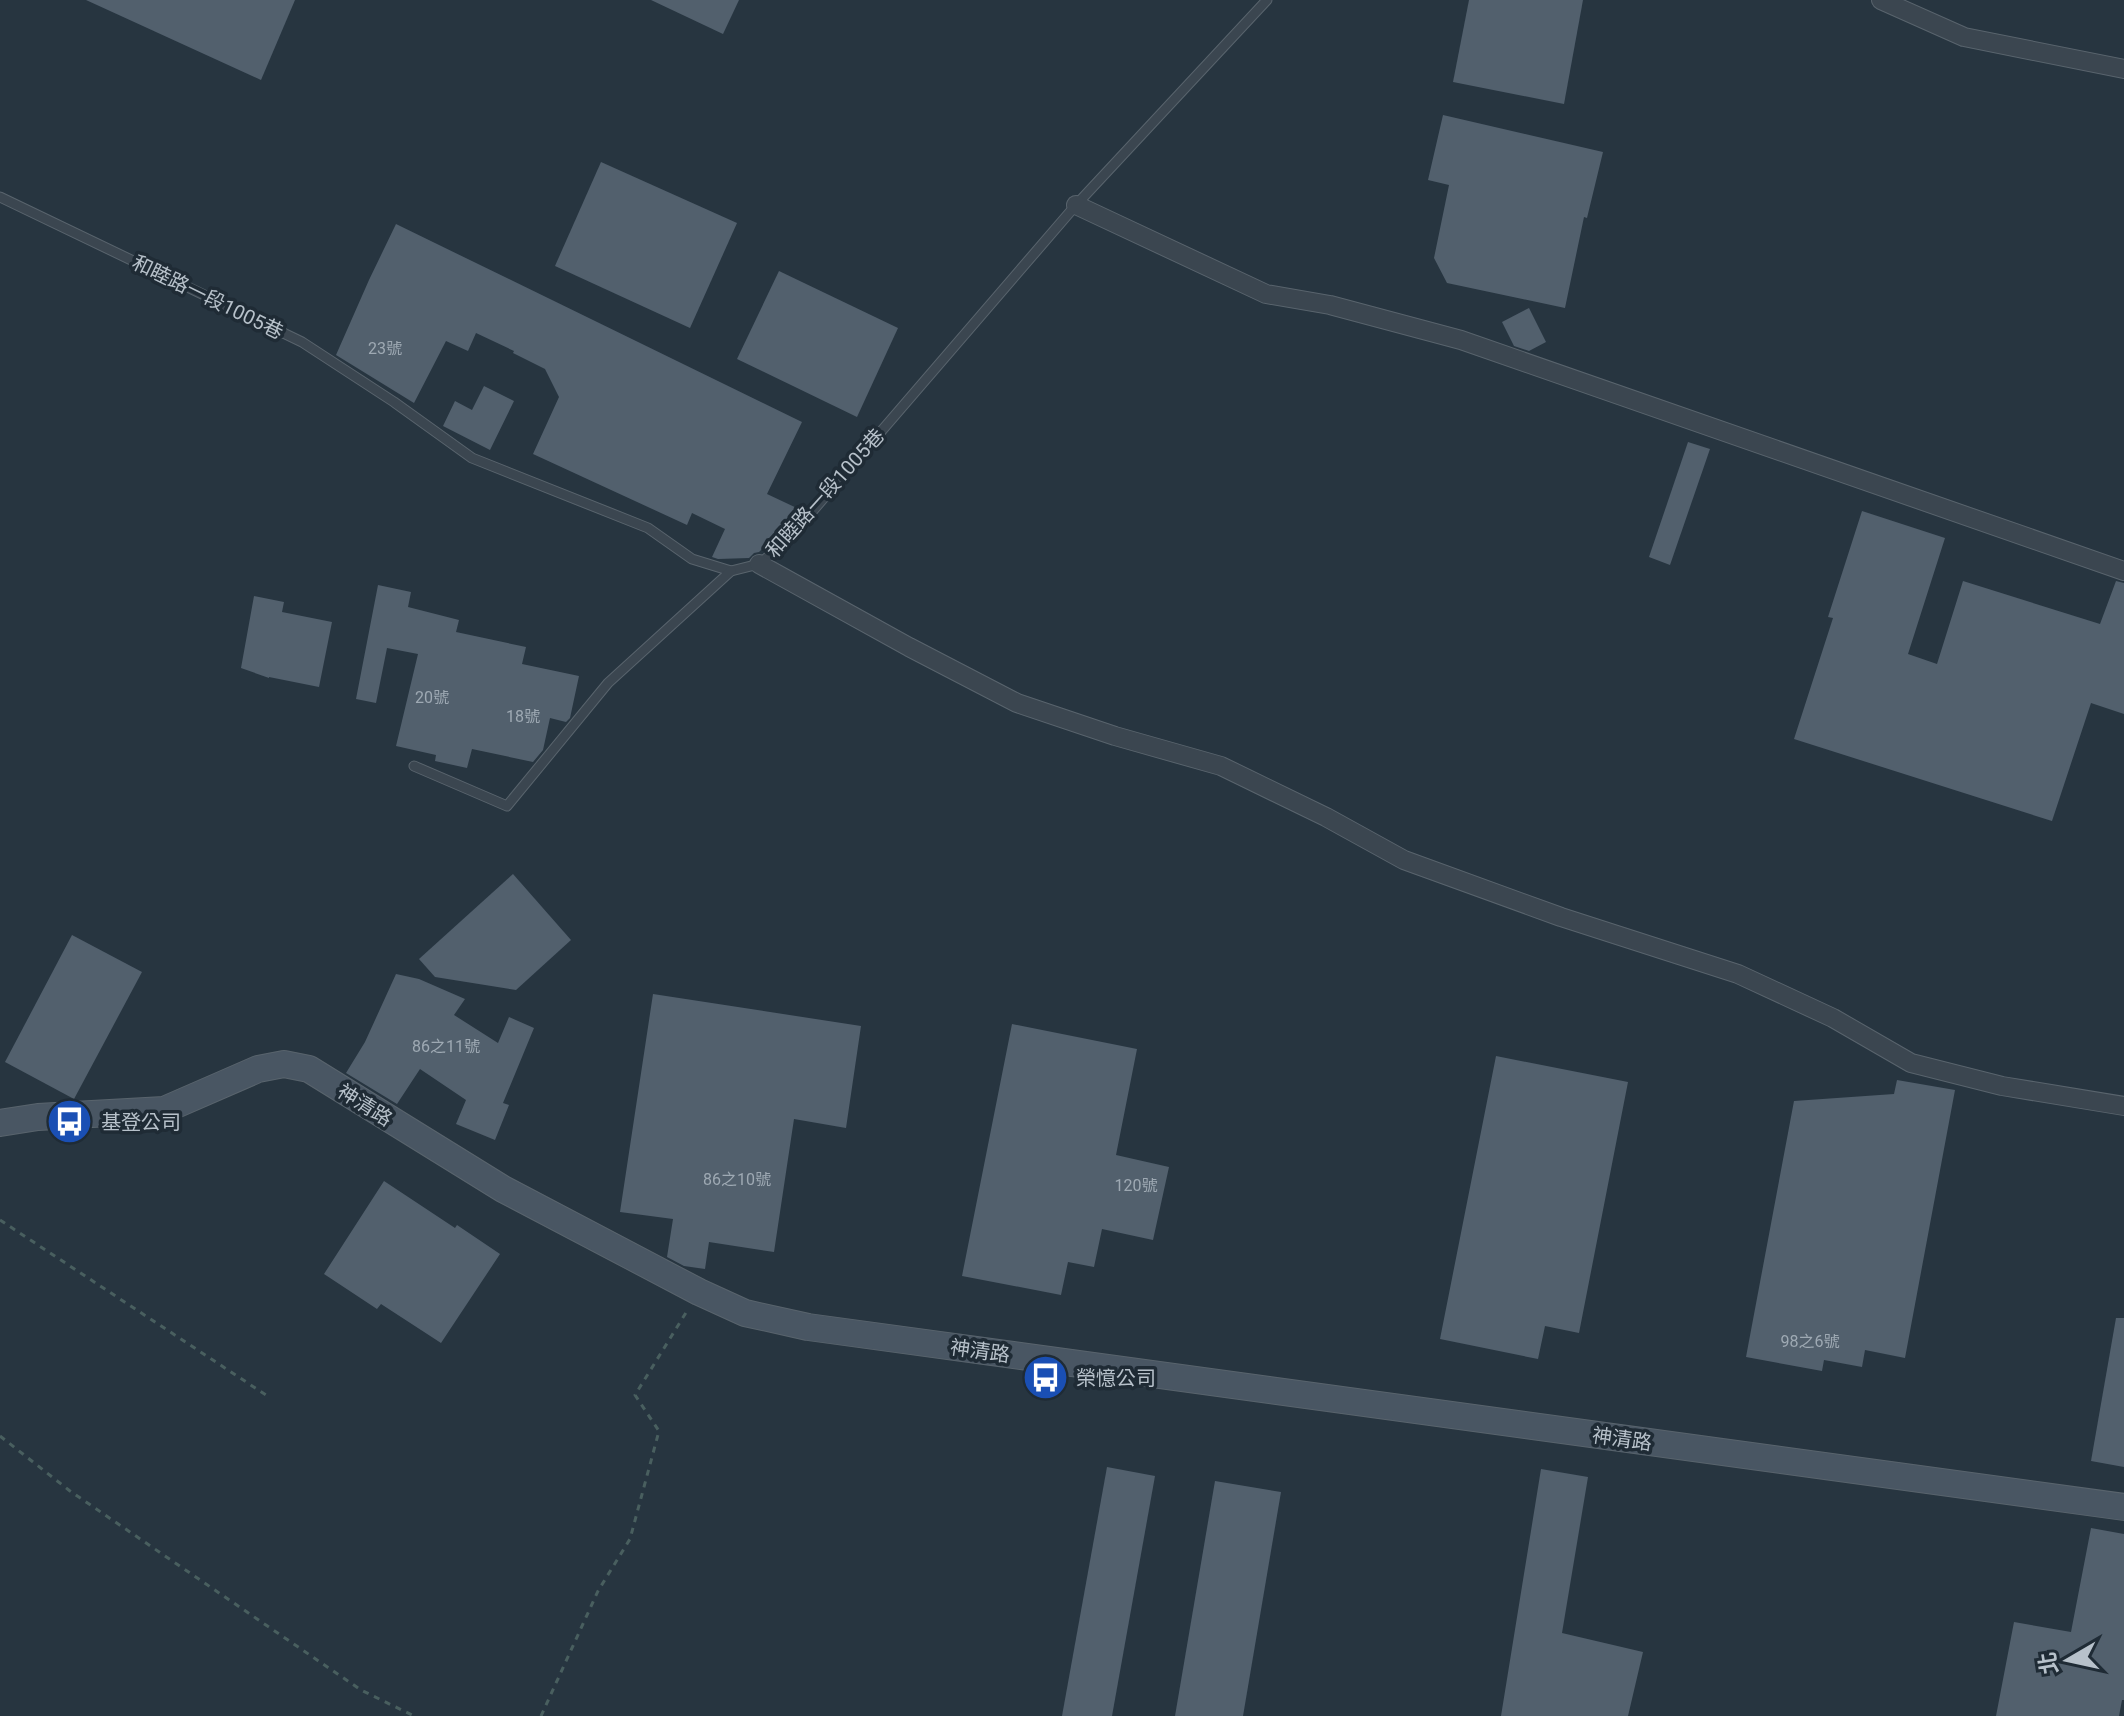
<svg xmlns="http://www.w3.org/2000/svg" width="2124" height="1716" font-family="Roboto,'Noto Sans TC',sans-serif">
  <rect width="100%" height="100%" fill="#273540"/>
  <g fill="#52606d">
    <polygon points="86,0 295,0 261,80"/>
    <polygon points="651,0 739,0 723,34"/>
    <polygon points="1469,0 1583,0 1564,104 1453,82"/>
    <polygon points="1443,115 1603,152 1587,218 1584,217 1565,308 1447,283 1434,258 1449,185 1428,180"/>
    <polygon points="601,162 737,223 690,328 555,266"/>
    <polygon points="396,224 802,422 767,494 801,510 759,552 754,553 749,558 718,559 712,557 725,529 692,513 687,525 533,454 559,397 545,369 513,353 514,351 476,333 468,351 446,341 414,403 336,355 369,280"/>
    <polygon points="779,271 898,328 857,417 737,359"/>
    <polygon points="1529,308 1546,342 1529,351 1514,346 1502,322"/>
    <polygon points="484,386 514,401 490,450 443,426 455,401 472,410"/>
    <polygon points="1688,442 1710,449 1670,565 1649,557"/>
    <polygon points="1862,511 1945,538 1908,654 1937,664 1963,581 2100,624 2116,581 2124,583 2124,714 2091,703 2052,821 1794,739 1833,618 1828,617"/>
    <polygon points="378,585 411,592 408,607 459,620 456,632 526,647 522,664 579,676 570,718 566,722 550,718 543,750 533,762 472,749 467,768 435,761 436,755 396,746 418,654 387,648 376,703 356,699"/>
    <polygon points="254,596 284,602 282,612 332,622 319,687 269,677 269,678 241,668"/>
    <polygon points="513,874 571,940 516,990 435,977 419,959"/>
    <polygon points="72,935 142,972 74,1099 5,1062"/>
    <polygon points="396,974 419,979 465,999 454,1015 498,1043 509,1017 534,1028 503,1103 509,1105 495,1140 456,1124 466,1100 420,1069 397,1104 346,1073 365,1042"/>
    <polygon points="653,994 861,1026 846,1128 794,1119 774,1252 709,1242 705,1269 684,1266 667,1257 673,1219 620,1212"/>
    <polygon points="1012,1024 1137,1049 1116,1155 1169,1167 1153,1240 1102,1229 1094,1267 1068,1262 1061,1295 962,1276"/>
    <polygon points="1496,1056 1628,1082 1579,1333 1545,1326 1538,1359 1440,1339"/>
    <polygon points="1897,1080 1955,1090 1905,1358 1865,1350 1862,1367 1824,1360 1822,1371 1746,1357 1794,1101 1894,1094"/>
    <polygon points="384,1181 455,1228 457,1225 500,1254 441,1343 381,1304 377,1309 324,1274"/>
    <polygon points="2116,1318 2124,1318 2124,1467 2091,1461"/>
    <polygon points="1107,1467 1155,1476 1112,1716 1062,1716"/>
    <polygon points="1541,1469 1588,1477 1562,1633 1643,1652 1628,1716 1501,1716"/>
    <polygon points="1215,1481 1281,1492 1243,1716 1175,1716"/>
    <polygon points="2091,1528 2124,1534 2124,1700 2122,1700 2119,1716 1996,1716 2014,1622 2071,1632"/>
  </g>
  <g fill="none" stroke-linecap="round" stroke-linejoin="round">
    <defs>
      <g id="lane">
        <polyline points="0,197 302,342 394,402 472,458 648,528 692,559 731,571 759,564 785,543 1076,205 1267,0"/>
        <polyline points="414,766 507,806 608,683 731,571"/>
      </g>
      <g id="street">
        <polyline points="1881,0 1964,37 2124,69"/>
        <polyline points="1076,205 1266,294 1330,305 1461,340 2124,571"/>
        <polyline points="759,564 909,647 1017,703 1115,736 1221,766 1326,817 1404,860 1561,917 1738,974 1833,1018 1911,1063 2002,1086 2124,1106"/>
      </g>
      <polyline id="secondary" points="0,1123 38,1117 164,1110 258,1069 284,1064 309,1069 503,1189 699,1292 745,1313 808,1327 2124,1507"/>
    </defs>
    <use href="#lane" stroke="#59646d" stroke-width="11"/>
    <use href="#street" stroke="#59646d" stroke-width="20"/>
    <use href="#secondary" stroke="#59646d" stroke-width="28"/>
    <g stroke="#495f5f" stroke-width="3" stroke-dasharray="6 6" stroke-linecap="butt">
      <polyline points="0,1220 266,1395"/>
      <polyline points="0,1436 70,1491 361,1690 414,1716"/>
      <polyline points="541,1716 598,1591 630,1539 659,1431 635,1395 687,1311"/>
    </g>
    <use href="#lane" stroke="#3b4650" stroke-width="9"/>
    <use href="#street" stroke="#3b4650" stroke-width="18"/>
    <use href="#secondary" stroke="#495663" stroke-width="26"/>
  </g>
  <defs>
    <symbol id="bus-disc" viewBox="-11 -11 22 22"><circle r="9.5" fill="#1a4fb4" stroke="#1f2b35"/><path d="M-5-6H5V4H4V6H2V4H-2V6H-4V4H-5ZM-3.5-4V0h7V-4ZM-3.5 1.2v1.5H-2V1.2ZM2 1.2v1.5H3.5V1.2Z" fill="#fff"/></symbol>
  </defs>
  <g fill-rule="evenodd">
    <use href="#bus-disc" x="44" y="1096" width="51" height="51"/>
    <use href="#bus-disc" x="1020" y="1352" width="51" height="51"/>
  </g>
  <g text-anchor="middle" dominant-baseline="central" stroke-width="7" stroke-linejoin="round" paint-order="stroke">
    <g font-size="16" fill="#9ea9b3">
      <text x="385" y="348">23號</text>
      <text x="432" y="697">20號</text>
      <text x="523" y="716">18號</text>
      <text x="446" y="1046">86之11號</text>
      <text x="737" y="1179">86之10號</text>
      <text x="1136" y="1185">120號</text>
      <text x="1810" y="1341">98之6號</text>
    </g>
    <g font-size="20" fill="#b7c1ca" stroke="#1f2b35">
      <text transform="translate(208 297) rotate(26)">和睦路一段1005巷</text>
      <text transform="translate(825 493) rotate(-48)">和睦路一段1005巷</text>
      <text transform="translate(365 1105) rotate(32)">神清路</text>
      <text transform="translate(980 1351) rotate(8)">神清路</text>
      <text transform="translate(1622 1439) rotate(8)">神清路</text>
    </g>
    <g font-size="20" fill="#b7c1ca" stroke="#1f2b35" text-anchor="start">
      <text x="101" y="1122">基登公司</text>
      <text x="1076" y="1378">榮憶公司</text>
    </g>
  </g>
  <g transform="translate(2068 1660) rotate(261)" stroke="#1f2b35" stroke-width="6" paint-order="stroke">
  <path d="M0-6L14 30L0 20L-14 30Z" fill="#b7c1ca"/>
  <text y="-12" font-size="22" font-weight="bold" text-anchor="middle" fill="#b7c1ca">北</text>
  </g>
</svg>
